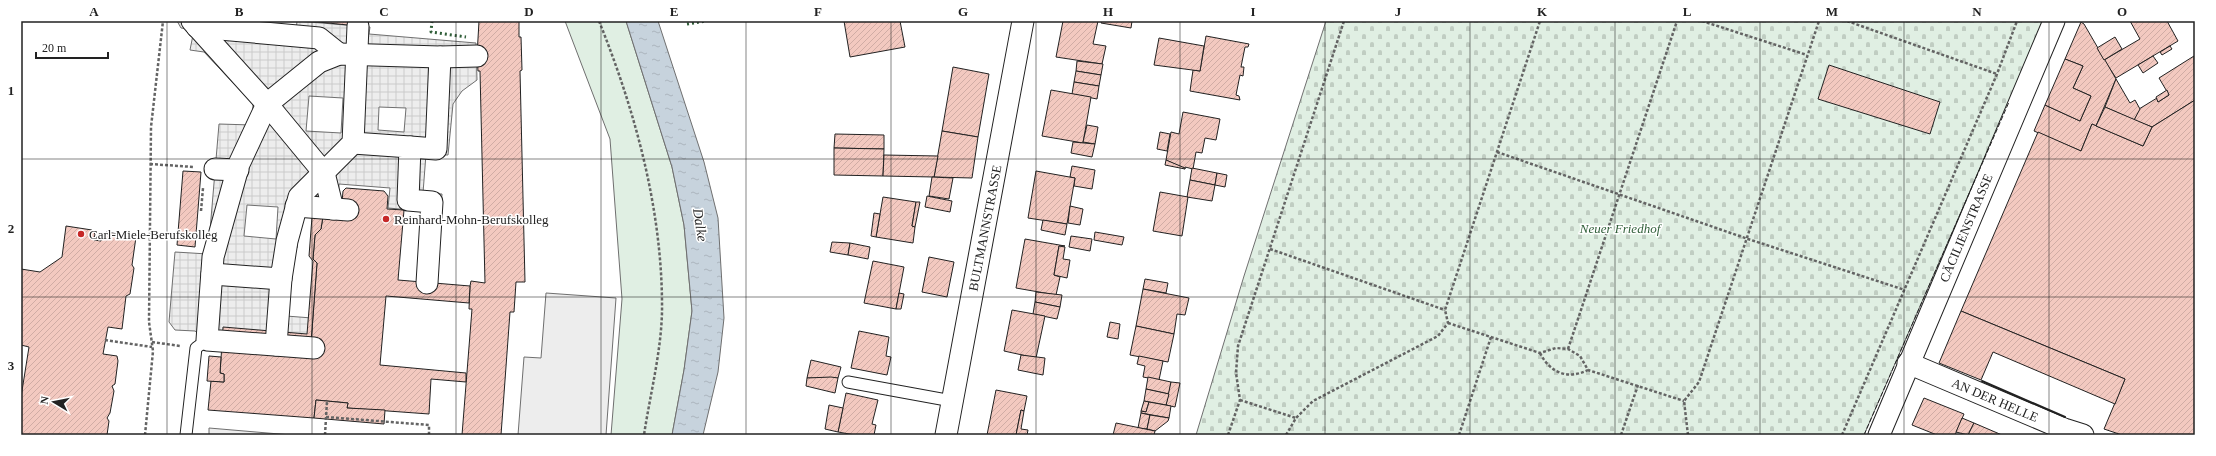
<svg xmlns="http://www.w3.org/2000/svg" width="2216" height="456" font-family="Georgia,serif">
  <defs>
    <pattern id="cemetery-stones" width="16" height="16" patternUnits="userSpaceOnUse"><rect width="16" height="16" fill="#e0efe3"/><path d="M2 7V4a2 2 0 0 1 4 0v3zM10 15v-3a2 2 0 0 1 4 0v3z" fill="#c0cdc2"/></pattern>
    <pattern id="plaza-grid" width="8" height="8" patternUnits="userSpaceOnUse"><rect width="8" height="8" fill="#ededed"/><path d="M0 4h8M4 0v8" fill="none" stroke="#cbcbcb"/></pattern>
    <pattern id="water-ripples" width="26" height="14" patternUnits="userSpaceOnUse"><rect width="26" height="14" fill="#c7d3dd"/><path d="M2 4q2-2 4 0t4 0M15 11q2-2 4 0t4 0" fill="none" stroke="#abb5bd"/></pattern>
    <pattern id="building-hatch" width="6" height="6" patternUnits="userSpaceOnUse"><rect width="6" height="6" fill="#f3c9c0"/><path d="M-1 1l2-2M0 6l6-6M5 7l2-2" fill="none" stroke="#d0aca5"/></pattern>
  </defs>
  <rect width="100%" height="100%" fill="#fff"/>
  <polygon fill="#e0efe3" stroke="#6f6f6f" points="565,21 626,21 672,167 684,225 692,311 684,370 672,435 611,435 622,299 610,139"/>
  <polygon fill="url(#cemetery-stones)" stroke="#6f6f6f" points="1326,21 2044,21 1864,435 1196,435 1244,276"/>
  <g fill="#ededed" stroke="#6f6f6f">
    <polygon points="546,293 616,298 606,435 518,435 524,357 541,358"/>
    <polygon points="209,428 291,435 209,435"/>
  </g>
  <path fill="url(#plaza-grid)" stroke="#6f6f6f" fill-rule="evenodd" d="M177,21H228L296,31L297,21L370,27L369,34L476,43L477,80L462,91L453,104L448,155L426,154L423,193L442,194L436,283L423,211L388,208L390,188L339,184L338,201L307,215L299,225L297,248L290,253L286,316L312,318L311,343H211L195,331L175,330L169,322L175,252L208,254L219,124L252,125L253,104L204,52L190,50L193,35L189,29L181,28ZM309,96L343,98L341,133L306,131ZM379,107L406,108L404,132L378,130ZM247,205L278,207L276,239L244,236Z"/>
  <polygon fill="url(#water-ripples)" stroke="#6f6f6f" points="626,21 658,21 704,162 718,218 724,318 718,372 703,435 672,435 684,370 692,311 684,225 672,167"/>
  <g fill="url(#building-hatch)" stroke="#222">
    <polygon points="308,21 348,21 348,25"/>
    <polygon points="479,21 519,21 519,37 521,37 522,70 520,71 525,282 516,282 514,312 510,312 501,435 462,435 472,309 469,309 470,286 471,281 485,283 480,71 478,71 477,56"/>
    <polygon points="844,21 900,21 905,47 850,57"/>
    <polygon points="1063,21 1098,21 1093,44 1106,46 1102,64 1056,57"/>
    <polygon points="1102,21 1132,21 1131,28 1101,23"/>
    <polygon points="2130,21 2167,21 2178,41 2116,78 2104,60 2140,39"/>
    <polygon points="2081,22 2084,24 2116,79 2096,126 2092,124 2081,151 2034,131 2045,105 2080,121 2091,96 2073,88 2083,66 2065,59"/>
    <polygon points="1206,36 1249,44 1248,47 1245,47 1241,67 1244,67 1243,76 1240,75 1236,95 1239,96 1240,100 1190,91 1193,70 1200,71"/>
    <polygon points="2115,37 2122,49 2104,60 2097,48"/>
    <polygon points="1159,38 1204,46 1200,71 1154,65"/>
    <polygon points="2170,46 2172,49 2162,55 2160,52"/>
    <polygon points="2153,56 2158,63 2143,73 2138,65"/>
    <polygon points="2194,56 2195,100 2152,127 2134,120 2139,109 2157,98 2158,102 2169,95 2159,78"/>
    <polygon points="2065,59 2083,66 2073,88 2091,96 2080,121 2045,105"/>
    <polygon points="1077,61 1103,64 1101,75 1076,71"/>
    <polygon points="1829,65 1940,102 1930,134 1818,99"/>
    <polygon points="953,67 989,74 978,137 942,131"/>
    <polygon points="1076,71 1101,75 1099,86 1074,82"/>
    <polygon points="2116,79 2130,103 2135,100 2140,109 2134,120 2105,107"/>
    <polygon points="1074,82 1099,86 1097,99 1072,94"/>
    <polygon points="1051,90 1091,97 1083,143 1042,136"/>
    <polygon points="2167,90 2169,95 2158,102 2156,97"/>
    <polygon points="2195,100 2195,435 2122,435 2104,429 2125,379 1961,311 2038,132 2081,151 2092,124 2143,146 2152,127"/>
    <polygon points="2105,107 2152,127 2143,146 2096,126"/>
    <polygon points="1183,112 1220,119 1216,140 1205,138 1202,153 1196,152 1193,169 1185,167 1185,169 1166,160 1171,132 1179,134"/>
    <polygon points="1087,125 1098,127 1095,144 1083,142"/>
    <polygon points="942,131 978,137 972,178 934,177"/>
    <polygon points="1160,132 1170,134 1167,151 1157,149"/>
    <polygon points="835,134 884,135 884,149 834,148"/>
    <polygon points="1073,142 1095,144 1092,157 1071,153"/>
    <polygon points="834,148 884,149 883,176 834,175"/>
    <polygon points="884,155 938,156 934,177 883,176"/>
    <polygon points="1166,160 1185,168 1185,169 1165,165"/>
    <polygon points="1072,166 1095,170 1092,189 1074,186 1075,178 1070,177"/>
    <polygon points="1192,168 1217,173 1215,185 1190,180"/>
    <polygon points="183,171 201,172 195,247 177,245"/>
    <polygon points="1036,171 1075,178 1067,224 1028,218"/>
    <polygon points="1217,173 1227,175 1225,187 1215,185"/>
    <polygon points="932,177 953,178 949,199 929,196"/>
    <polygon points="1190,180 1215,185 1212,201 1187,197"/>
    <polygon points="346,188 384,191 388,196 387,209 404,210 398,280 470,286 469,303 386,296 380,365 466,373 466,382 431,379 429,414 347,408 348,403 316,400 314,418 208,410 211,381 224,382 224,374 220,373 222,344 311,343 317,263 313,259 315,235 321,229 323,216 342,202 343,191"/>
    <polygon points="1160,192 1188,197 1182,236 1153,231"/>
    <polygon points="927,196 952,201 950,212 925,207"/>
    <polygon points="883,197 916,202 912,226 915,227 913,243 876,237"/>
    <polygon points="916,202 920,202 915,227 912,226"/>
    <polygon points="313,204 323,216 321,229 315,235 313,259 317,263 311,343 222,344 223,327 307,334 313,261 309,256"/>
    <polygon points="1070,206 1083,209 1080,225 1068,223"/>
    <polygon points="874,213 880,214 876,237 871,236"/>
    <polygon points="1043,220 1067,224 1065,235 1041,230"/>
    <polygon points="66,226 92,230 95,234 94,240 101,241 103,235 106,232 136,237 132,265 134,268 130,294 126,296 122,329 108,327 103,354 117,356 118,361 115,384 112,386 114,391 110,413 107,418 109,421 107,435 21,435 21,397 29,347 21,345 21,269 40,272 62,257"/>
    <polygon points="1095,232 1124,237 1122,245 1094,240"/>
    <polygon points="1071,236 1092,239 1090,251 1069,247"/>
    <polygon points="1025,239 1065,246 1059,246 1054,275 1060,277 1056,295 1016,288"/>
    <polygon points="832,242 850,243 848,255 830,252"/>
    <polygon points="850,243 870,247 868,259 848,255"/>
    <polygon points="1059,246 1065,247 1063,259 1070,260 1067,278 1054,275"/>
    <polygon points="929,257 954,262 947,297 922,292"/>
    <polygon points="873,261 904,267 896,309 864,303"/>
    <polygon points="1145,279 1168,283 1166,293 1143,289"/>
    <polygon points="1143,289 1189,298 1185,315 1177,314 1174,334 1136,326"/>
    <polygon points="1036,292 1062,295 1060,307 1035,302"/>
    <polygon points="899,293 904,294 901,309 896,309"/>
    <polygon points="1035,302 1060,307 1057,319 1033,314"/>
    <polygon points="1012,310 1045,316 1036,358 1004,351"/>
    <polygon points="1961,311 2125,379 2115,404 1993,352 1981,380 1939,363"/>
    <polygon points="1110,322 1120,324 1118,339 1107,337"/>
    <polygon points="1136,326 1174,334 1168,362 1130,355"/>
    <polygon points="859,331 889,337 886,356 891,357 887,375 851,368"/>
    <polygon points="1021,355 1045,358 1043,375 1018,370"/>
    <polygon points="209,356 221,357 220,373 224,374 224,382 207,381"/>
    <polygon points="1139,356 1163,361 1159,380 1143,377 1145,366 1137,364"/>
    <polygon points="811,360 841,367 838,378 807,378"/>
    <polygon points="831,377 838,378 835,393 806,386 807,378"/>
    <polygon points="1148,377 1171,382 1169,394 1146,389"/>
    <polygon points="1171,382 1180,383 1175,407 1166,405"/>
    <polygon points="1146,389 1169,394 1166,405 1144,401"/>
    <polygon points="996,390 1027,396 1024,411 1021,410 1016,435 987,435"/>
    <polygon points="846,393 878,400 872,424 876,425 874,435 855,435 838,432"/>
    <polygon points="1924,398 1964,414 1955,435 1937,435 1912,425"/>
    <polygon points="316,400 348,403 347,408 385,410 384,424 314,418"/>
    <polygon points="1144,401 1149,402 1146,412 1141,411"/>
    <polygon points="1149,402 1171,406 1169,418 1141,413 1141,411 1146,412"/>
    <polygon points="829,405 843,408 838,432 825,429"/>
    <polygon points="1021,410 1024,411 1021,429 1028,430 1027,435 1016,435"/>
    <polygon points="1141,413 1150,415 1147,429 1138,428"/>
    <polygon points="1150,415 1169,418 1168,421 1155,431 1147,429"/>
    <polygon points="1962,418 1974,423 1968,435 1956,432"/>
    <polygon points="1116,423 1155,431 1154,435 1113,435"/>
    <polygon points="1974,423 2002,435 1968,435"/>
  </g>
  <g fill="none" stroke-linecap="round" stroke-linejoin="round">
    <defs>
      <g id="lane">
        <polyline points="848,382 952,401"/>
        <polyline points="186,435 196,348 207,340"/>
      </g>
      <g id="street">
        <polyline points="192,21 267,104 324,173 333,209"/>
        <polyline points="197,27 319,38 339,54"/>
        <polyline points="353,143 410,147 408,200 432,202 427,283"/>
        <polyline points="410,147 436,149 440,57"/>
        <polyline points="215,169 238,170"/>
        <polyline points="296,206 348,210"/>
        <polyline points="212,274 281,279 287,241 299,197 353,143 358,26"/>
        <polyline points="276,345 281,279"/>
        <polyline points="314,348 207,340 213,257 239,164 267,104 319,62 339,54 440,57 477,56"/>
        <polyline points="1908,363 2064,429 2083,435"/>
        <polyline points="946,435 1023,21"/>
        <polyline points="1879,435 2054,21"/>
      </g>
    </defs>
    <use href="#lane" stroke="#222" stroke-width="13"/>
    <use href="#street" stroke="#222" stroke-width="23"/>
    <g stroke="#646464" stroke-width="2.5" stroke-dasharray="3 2" stroke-linecap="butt">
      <path d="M599,21C636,113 663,213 662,312C661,353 650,395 644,435"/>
      <polyline points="1702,21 1807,55"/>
      <polyline points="1847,21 1997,74"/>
      <polyline points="1497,152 1748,239 1905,290"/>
      <polyline points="150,164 194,167"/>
      <polyline points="201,211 203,188"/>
      <polyline points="1270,249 1445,310"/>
      <polyline points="1448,323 1540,353 1556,348 1568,349 1580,356 1588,370 1684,401"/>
      <polyline points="105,340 152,347"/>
      <polyline points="152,342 180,346"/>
      <polyline points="1568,349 1677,21"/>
      <path d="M1540,353C1550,373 1568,380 1588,370"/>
      <polyline points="1240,400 1296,418"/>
      <polyline points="326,417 429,425 429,435"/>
      <polyline points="145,435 153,351 149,322 151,127 163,21"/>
      <polyline points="325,435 327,401"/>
      <polyline points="1228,435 1240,400 1236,373 1238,346 1344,21"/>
      <polyline points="1286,435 1296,418 1313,401 1438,336 1448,323 1445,310 1540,21"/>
      <polyline points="1459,435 1491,337"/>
      <polyline points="1621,435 1638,385"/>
      <polyline points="1688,435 1684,401 1699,382 1819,21"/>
      <polyline points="1842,435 1997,74 2017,21"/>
    </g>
    <use href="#lane" stroke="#fff" stroke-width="11"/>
    <use href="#street" stroke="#fff" stroke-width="21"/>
    <g stroke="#2f5e38" stroke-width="3" stroke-dasharray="2 3" stroke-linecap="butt">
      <polyline points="432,21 431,32 466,37"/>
      <polyline points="687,24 706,21"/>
    </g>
    <polyline stroke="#222" stroke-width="1" stroke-dasharray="5 2" stroke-linecap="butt" points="1864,435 2009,102"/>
    <polyline stroke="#222" stroke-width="2" points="1982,381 2065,417"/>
  </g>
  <path fill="none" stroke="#222" stroke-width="1" stroke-opacity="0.55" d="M167,21V435M312,21V435M456,21V435M601,21V435M746,21V435M891,21V435M1036,21V435M1180,21V435M1325,21V435M1470,21V435M1615,21V435M1760,21V435M1904,21V435M2049,21V435M21,159H2195M21,297H2195"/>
  <g fill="#c62828" stroke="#fff" stroke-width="1.5">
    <circle cx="386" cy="219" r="4"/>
    <circle cx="81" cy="234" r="4"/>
  </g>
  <g text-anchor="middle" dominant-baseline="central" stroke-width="3" stroke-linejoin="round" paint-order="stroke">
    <g font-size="13" fill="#222" stroke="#fff" text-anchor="start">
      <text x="394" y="219">Reinhard-Mohn-Berufskolleg</text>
      <text x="89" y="234">Carl-Miele-Berufskolleg</text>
    </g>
    <g font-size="13" fill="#222" stroke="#fff">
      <text transform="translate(985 228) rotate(-79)">BULTMANNSTRASSE</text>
      <text transform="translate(1966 228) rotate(-67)">CÄCILIENSTRASSE</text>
      <text transform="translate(1995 400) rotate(23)">AN DER HELLE</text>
    </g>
    <g font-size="13" font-style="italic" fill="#2f5e38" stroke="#fff">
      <text x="1620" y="228">Neuer Friedhof</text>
    </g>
    <g font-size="14" font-style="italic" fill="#222" stroke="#fff">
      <text transform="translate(700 225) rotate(81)">Dalke</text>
    </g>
  </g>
  <rect width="2216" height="456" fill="none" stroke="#ffffff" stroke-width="44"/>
  <g transform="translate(54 402) rotate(280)" stroke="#ffffff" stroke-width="3" paint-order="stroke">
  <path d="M0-3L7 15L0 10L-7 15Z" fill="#222222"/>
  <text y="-6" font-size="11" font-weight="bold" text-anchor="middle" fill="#222222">N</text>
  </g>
  <path d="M36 52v6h72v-6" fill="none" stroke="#222222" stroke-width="2"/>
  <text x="42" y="52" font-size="12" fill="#222222" stroke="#ffffff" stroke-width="3" paint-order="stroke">20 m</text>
  <rect x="22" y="22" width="2172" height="412" fill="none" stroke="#222" stroke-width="1.5"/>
  <g font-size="13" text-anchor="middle" font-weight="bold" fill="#222">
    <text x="94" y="16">A</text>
    <text x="239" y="16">B</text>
    <text x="384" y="16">C</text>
    <text x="529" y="16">D</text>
    <text x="674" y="16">E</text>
    <text x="818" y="16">F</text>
    <text x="963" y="16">G</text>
    <text x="1108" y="16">H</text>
    <text x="1253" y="16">I</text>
    <text x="1398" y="16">J</text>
    <text x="1542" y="16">K</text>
    <text x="1687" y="16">L</text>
    <text x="1832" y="16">M</text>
    <text x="1977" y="16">N</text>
    <text x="2122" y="16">O</text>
    <text x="11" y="95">1</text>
    <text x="11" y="233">2</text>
    <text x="11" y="370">3</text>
  </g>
</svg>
